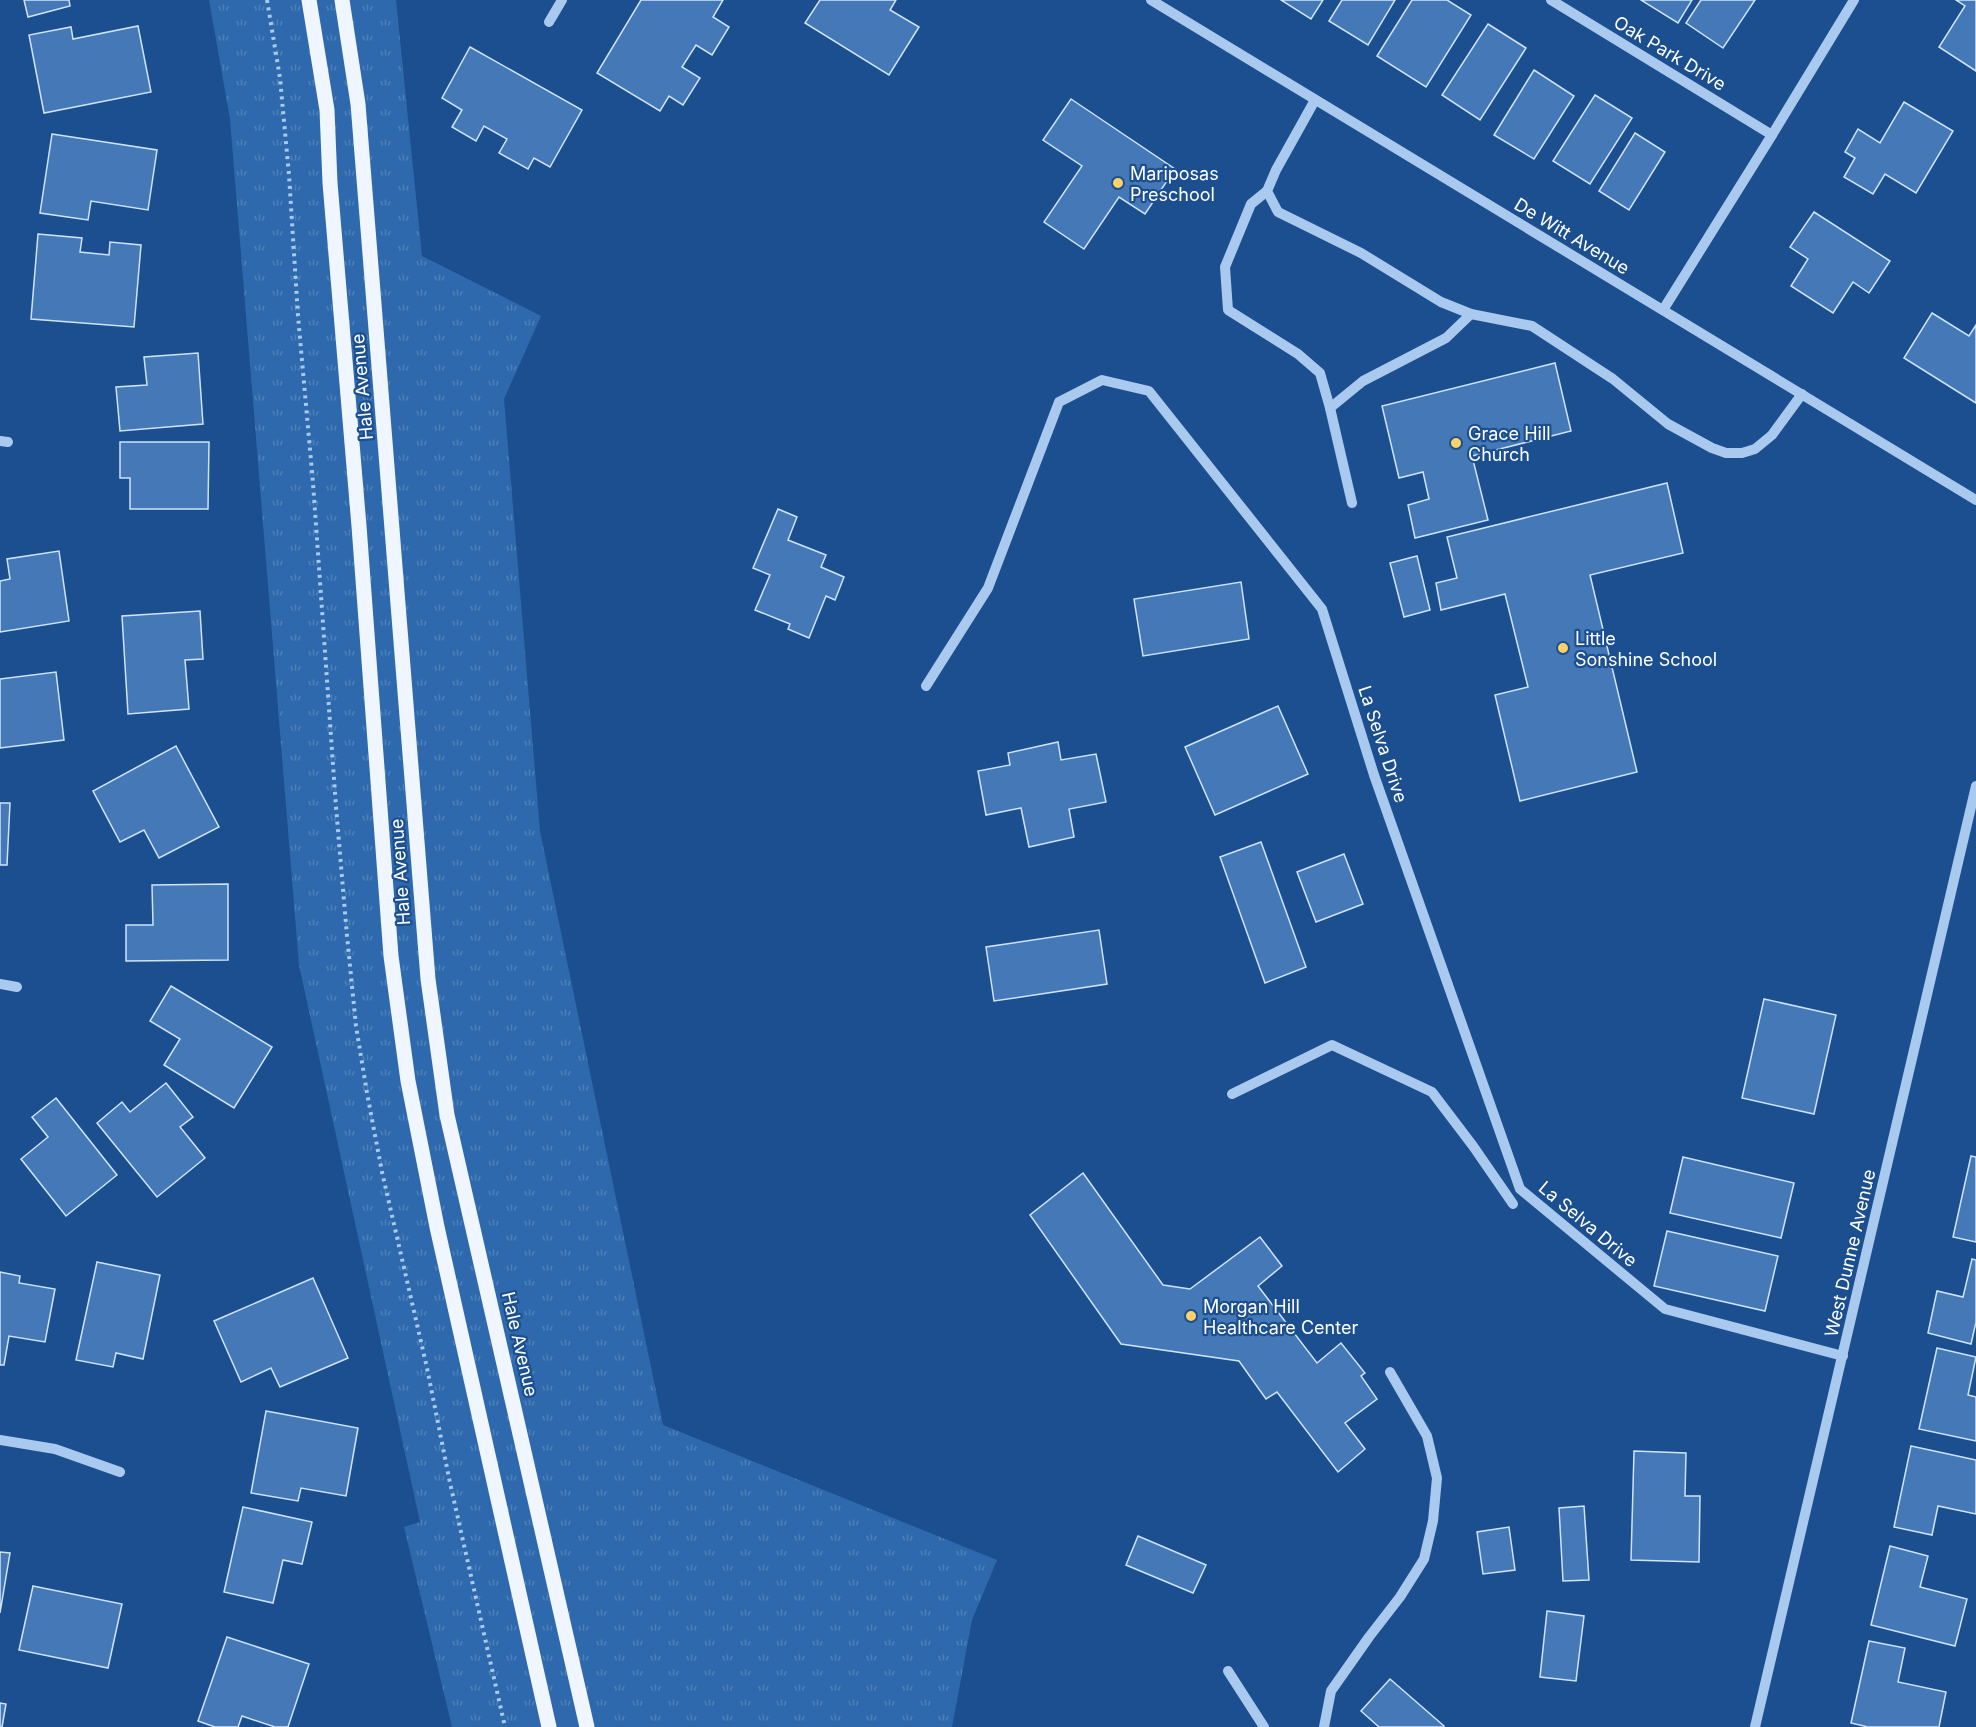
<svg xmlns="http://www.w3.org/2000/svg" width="1976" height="1727" font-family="Inter,sans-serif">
  <defs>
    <pattern id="grass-tufts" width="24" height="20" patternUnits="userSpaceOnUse" patternTransform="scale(1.5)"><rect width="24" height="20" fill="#2e69ad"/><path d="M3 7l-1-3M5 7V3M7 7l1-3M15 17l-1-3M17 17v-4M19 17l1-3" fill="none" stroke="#4d80b9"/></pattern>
  </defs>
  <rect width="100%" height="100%" fill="#1b4f8f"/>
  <polygon fill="url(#grass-tufts)" points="209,0 396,0 422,256 541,316 504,399 540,831 663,1425 997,1560 972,1620 952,1727 452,1727 404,1527 420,1522 299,965 230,119"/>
  <g fill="#4478b7" stroke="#cfe3fa" stroke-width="1.5">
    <polygon points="24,0 69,0 70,6 28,17"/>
    <polygon points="641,0 723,0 713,17 729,27 712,55 696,45 682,67 700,78 683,105 669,96 660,111 597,73"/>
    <polygon points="820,0 896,0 890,10 919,27 889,75 805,23"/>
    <polygon points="1281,0 1323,0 1311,19"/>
    <polygon points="1342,0 1395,0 1368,45 1329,21"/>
    <polygon points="1412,0 1447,0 1471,15 1426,87 1377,56"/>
    <polygon points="1641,0 1692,0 1678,23"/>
    <polygon points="1701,0 1755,0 1723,48 1686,23"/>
    <polygon points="1956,0 1976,0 1976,71 1939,47 1965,6"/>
    <polygon points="1488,24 1526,48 1480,120 1442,95"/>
    <polygon points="138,26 151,92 44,113 29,35 71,27 73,39"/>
    <polygon points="470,47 582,110 550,167 534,158 528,169 499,153 507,139 484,126 476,141 452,127 462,110 442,98"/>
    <polygon points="1534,70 1574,96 1534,159 1494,135"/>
    <polygon points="1595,95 1632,118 1590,184 1553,161"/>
    <polygon points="1071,99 1175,169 1145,214 1119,197 1084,249 1044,222 1082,166 1043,140"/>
    <polygon points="1904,102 1953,131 1916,193 1885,174 1873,194 1844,177 1855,158 1845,152 1858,129 1880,143"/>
    <polygon points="1635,133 1665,152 1629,210 1599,191"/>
    <polygon points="52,134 157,150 148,210 91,201 88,220 40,213"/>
    <polygon points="1814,212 1890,261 1869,293 1853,282 1833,313 1791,286 1808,259 1790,247"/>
    <polygon points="38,234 82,238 80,252 109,255 110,242 141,245 134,327 31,319"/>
    <polygon points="1932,313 1969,336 1976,325 1976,403 1904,358"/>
    <polygon points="198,353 203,424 120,431 116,387 147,385 144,357"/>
    <polygon points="1555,363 1571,431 1472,456 1488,520 1415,538 1408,505 1429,499 1423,472 1399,478 1382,406"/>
    <polygon points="120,442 209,442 208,509 130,509 130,478 120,478"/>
    <polygon points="1667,483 1683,553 1590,575 1637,772 1520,801 1495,695 1528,687 1505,594 1441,610 1436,583 1457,578 1447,537"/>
    <polygon points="778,509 797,517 788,540 826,555 821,567 844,577 835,600 826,596 809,638 788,629 790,624 755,610 770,575 753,568"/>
    <polygon points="59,551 69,621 0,632 0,581 10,579 7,559"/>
    <polygon points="1417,556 1430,610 1404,617 1390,563"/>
    <polygon points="1241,582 1249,639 1143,656 1134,599"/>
    <polygon points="200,611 203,659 185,660 189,709 128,714 122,616"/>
    <polygon points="56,672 64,740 0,748 0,679"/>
    <polygon points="1278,706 1308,774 1215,815 1185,747"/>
    <polygon points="1058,742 1061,760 1096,754 1106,802 1069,809 1074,837 1029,847 1021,808 986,815 978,771 1010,765 1008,753"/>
    <polygon points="176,746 219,827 159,858 144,830 120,842 93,791"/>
    <polygon points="0,803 10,803 7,865 0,865"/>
    <polygon points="1261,842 1306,967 1265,983 1220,857"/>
    <polygon points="1344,854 1363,904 1316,922 1297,872"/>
    <polygon points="228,884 228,960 126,961 126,925 153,925 152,885"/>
    <polygon points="1099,930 1107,984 994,1001 986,947"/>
    <polygon points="171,986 272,1047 234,1108 164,1065 180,1039 150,1021"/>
    <polygon points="1764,999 1836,1015 1814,1114 1742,1098"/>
    <polygon points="166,1083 193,1117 180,1127 205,1158 157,1197 97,1123 122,1102 130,1112"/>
    <polygon points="56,1098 117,1175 66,1216 21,1159 48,1137 32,1117"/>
    <polygon points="1971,1156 1976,1157 1976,1242 1953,1237"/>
    <polygon points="1683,1157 1794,1183 1781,1238 1670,1213"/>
    <polygon points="1083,1173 1163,1285 1190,1289 1260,1237 1282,1266 1258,1286 1317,1363 1341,1343 1365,1373 1361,1376 1377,1399 1345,1423 1365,1449 1338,1472 1277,1392 1266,1399 1239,1361 1121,1344 1030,1215"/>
    <polygon points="1667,1231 1778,1256 1765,1311 1654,1286"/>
    <polygon points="1972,1259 1976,1260 1976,1322 1971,1344 1928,1333 1937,1291 1963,1297"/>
    <polygon points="97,1262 160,1275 143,1359 116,1353 113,1367 76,1360"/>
    <polygon points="0,1272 20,1276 19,1283 55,1289 45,1342 9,1336 4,1365 0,1365"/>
    <polygon points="313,1278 348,1358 280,1387 271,1368 241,1382 214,1321"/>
    <polygon points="1937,1348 1976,1357 1968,1395 1976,1397 1976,1441 1919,1429"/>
    <polygon points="266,1411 358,1428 346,1496 301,1488 298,1501 251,1493"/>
    <polygon points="1911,1446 1976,1460 1976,1514 1938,1506 1932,1535 1894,1527"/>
    <polygon points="1634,1451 1686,1453 1685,1496 1700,1496 1699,1562 1631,1560"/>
    <polygon points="1584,1506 1589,1580 1563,1581 1559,1508"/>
    <polygon points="243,1507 312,1522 302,1564 283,1560 273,1603 224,1592"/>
    <polygon points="1509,1527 1515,1570 1483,1574 1477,1532"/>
    <polygon points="1138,1536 1206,1565 1193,1593 1126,1565"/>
    <polygon points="1890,1546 1928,1556 1920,1587 1967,1599 1955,1646 1871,1625"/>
    <polygon points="0,1552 10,1553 0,1613"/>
    <polygon points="33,1586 122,1604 108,1668 19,1650"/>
    <polygon points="1547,1611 1584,1616 1576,1681 1540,1677"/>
    <polygon points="227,1637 309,1664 288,1727 275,1727 242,1716 238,1727 215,1727 198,1721"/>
    <polygon points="1869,1641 1905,1648 1898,1682 1946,1692 1939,1727 1868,1727 1851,1723"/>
    <polygon points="1390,1679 1444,1726 1443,1727 1379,1727 1361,1711"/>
    <polygon points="0,1703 6,1704 2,1727 0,1727"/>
  </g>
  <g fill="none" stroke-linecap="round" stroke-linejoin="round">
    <polyline stroke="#a9c9ee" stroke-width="4" stroke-dasharray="3 4.5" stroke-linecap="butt" points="267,0 280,78 289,175 298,316 313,483 336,807 347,936 356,1026 367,1093 382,1172 427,1368 450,1483 505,1727"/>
    <g stroke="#a9c9ee" stroke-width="10">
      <polyline points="1151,0 1976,500"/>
      <polyline points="1551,0 1772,135 1854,0"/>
      <polyline points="549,22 562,0"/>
      <polyline points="1315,100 1276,170 1267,191 1278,212 1361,253 1441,302 1471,314 1532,326 1613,379 1668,424 1712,448 1726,453 1742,453 1755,449 1772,435 1802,394"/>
      <polyline points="1267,191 1251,204 1225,267 1228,310 1298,354 1320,373 1330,408 1352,503"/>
      <polyline points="1663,310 1772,135"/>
      <polyline points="1330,408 1363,381 1446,338 1471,314"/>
      <polyline points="0,441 8,442"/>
      <polyline points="926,686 988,588 1059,402 1102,380 1149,391 1322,609 1374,775 1520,1189 1665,1309 1843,1356"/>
      <polyline points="0,984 17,987"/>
      <polyline points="1232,1094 1332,1045 1432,1092 1473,1146 1513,1204"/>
      <polyline points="0,1440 55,1449 120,1472"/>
      <polyline points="1228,1671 1264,1727"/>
      <polyline points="1324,1727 1331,1691 1369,1637 1400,1597 1424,1559 1433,1521 1437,1478 1427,1436 1390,1372"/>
      <polyline points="1755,1727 1976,786"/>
    </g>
    <g stroke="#f0f6ff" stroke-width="15">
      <polyline points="309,0 327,110 330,183 359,526 391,956 408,1081 437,1227 549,1727"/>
      <polyline points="342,0 358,104 428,979 447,1115 587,1727"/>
    </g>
  </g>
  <g fill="#ffd166" stroke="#1b4f8f" stroke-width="2">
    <circle cx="1118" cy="183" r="6"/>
    <circle cx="1456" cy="443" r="6"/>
    <circle cx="1563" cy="648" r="6"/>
    <circle cx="1191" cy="1316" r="6"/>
  </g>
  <g text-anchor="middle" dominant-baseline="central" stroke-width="4.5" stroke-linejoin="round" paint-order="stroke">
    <g font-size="18" fill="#fff" stroke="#1b4f8f">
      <text transform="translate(1670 53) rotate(31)">Oak Park Drive</text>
      <text transform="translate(1572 236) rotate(31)">De Witt Avenue</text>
      <text transform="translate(362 387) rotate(-95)">Hale Avenue</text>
      <text transform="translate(1383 744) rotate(72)">La Selva Drive</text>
      <text transform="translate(400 872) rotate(-94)">Hale Avenue</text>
      <text transform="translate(1588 1224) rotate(40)">La Selva Drive</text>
      <text transform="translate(1850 1253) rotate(-77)">West Dunne Avenue</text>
      <text transform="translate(520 1344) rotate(77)">Hale Avenue</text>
    </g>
    <g font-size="18" fill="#fff" stroke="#1b4f8f" text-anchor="start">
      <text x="1130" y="173">Mariposas<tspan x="1130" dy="21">Preschool</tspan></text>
      <text x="1468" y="433">Grace Hill<tspan x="1468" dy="21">Church</tspan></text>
      <text x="1575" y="638">Little<tspan x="1575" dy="21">Sonshine School</tspan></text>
      <text x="1203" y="1306">Morgan Hill<tspan x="1203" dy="21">Healthcare Center</tspan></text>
    </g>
  </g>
</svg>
